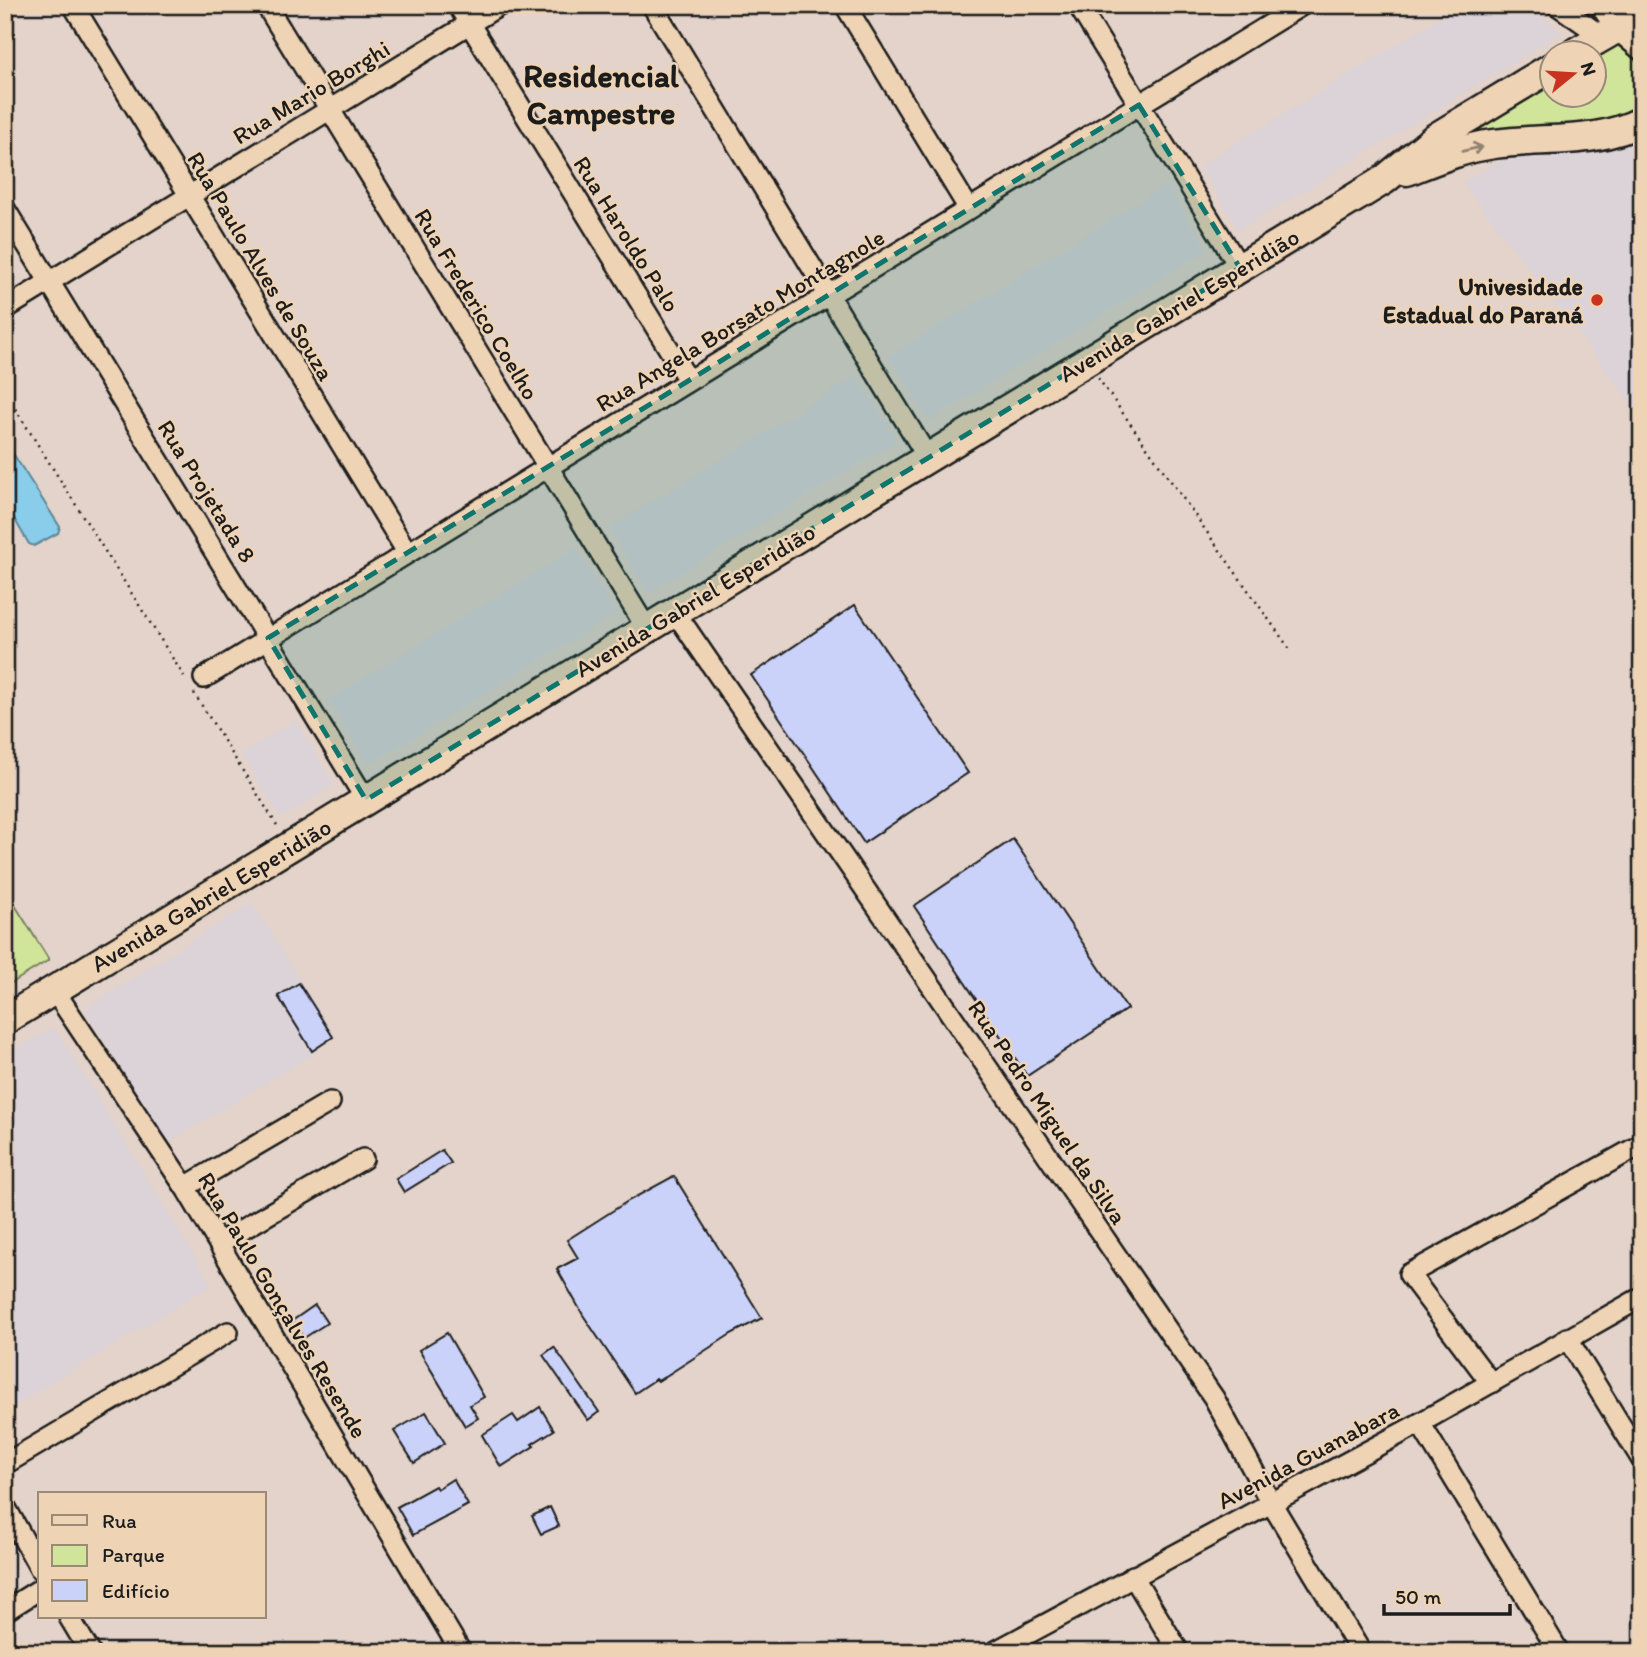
<svg xmlns="http://www.w3.org/2000/svg" width="1647" height="1657" font-family="Itim,sans-serif">
  <rect width="100%" height="100%" fill="#e3d3ca"/>
  <filter id="ink" filterUnits="userSpaceOnUse"><feTurbulence type="fractalNoise" baseFrequency=".0143" numOctaves="2"/><feDisplacementMap in="SourceGraphic" scale="14" xChannelSelector="R" yChannelSelector="G"/><feConvolveMatrix kernelMatrix="1 2 1 2 8 2 1 2 1" color-interpolation-filters="sRGB"/></filter>
  <g filter="url(#ink)">
    <g fill="#dcd3d8">
      <polygon points="1460,5 1525,5 1563,32 1239,230 1199,166"/>
      <polygon points="1642,70 1642,417 1463,183"/>
      <polygon points="1167,185 1207,250 929,421 889,356"/>
      <polygon points="857,376 897,440 648,593 609,528"/>
      <polygon points="576,548 616,613 368,765 328,700"/>
      <polygon points="295,720 335,785 281,818 241,754"/>
      <polygon points="252,902 335,1037 314,1050 315,1053 167,1143 85,1009"/>
      <polygon points="54,1027 212,1285 5,1411 5,1056"/>
    </g>
    <g fill="#d0e59a" stroke="#76805b" stroke-width="2">
      <polygon points="1616,38 1642,60 1642,109 1607,123 1460,138 1552,77 1552,94 1594,94 1594,52"/>
      <polygon points="5,889 49,960 5,987"/>
    </g>
    <polygon fill="#89cdeb" stroke="#5d8698" stroke-width="2" points="5,441 60,527 58,533 34,546 29,544 5,503"/>
    <g fill="#cad2fa" stroke="#1c1c1c" stroke-width="2">
      <polygon points="855,605 968,773 864,843 751,675"/>
      <polygon points="1013,839 1127,1009 1027,1076 914,906"/>
      <polygon points="299,983 333,1037 312,1051 278,996"/>
      <polygon points="442,1150 451,1163 404,1192 396,1179"/>
      <polygon points="674,1176 762,1318 731,1334 658,1381 656,1379 635,1393 583,1315 557,1269 578,1258 567,1240 628,1201"/>
      <polygon points="315,1305 327,1323 304,1338 292,1321"/>
      <polygon points="447,1333 484,1397 470,1405 478,1418 465,1426 419,1350"/>
      <polygon points="554,1347 599,1412 588,1420 543,1355"/>
      <polygon points="540,1407 554,1430 532,1444 534,1446 501,1467 482,1435 513,1415 518,1422"/>
      <polygon points="426,1412 445,1443 414,1463 394,1431"/>
      <polygon points="453,1479 468,1505 413,1535 397,1507 435,1486 437,1489"/>
      <polygon points="550,1507 559,1526 541,1534 532,1516"/>
    </g>
    <g fill="none" stroke-linecap="round" stroke-linejoin="round">
      <defs>
        <g id="street">
          <polyline points="73,5 407,552"/>
          <polyline points="266,5 647,629"/>
          <polyline points="458,5 688,380"/>
          <polyline points="652,5 928,458"/>
          <polyline points="845,5 969,209"/>
          <polyline points="1078,5 1240,268"/>
          <polyline points="1557,5 1603,37"/>
          <polyline points="1600,5 1616,29 1642,51"/>
          <polyline points="5,209 366,800"/>
          <polyline points="5,309 500,5"/>
          <polyline points="675,612 1214,1398 1270,1501 1361,1652"/>
          <polyline points="204,678 1302,5"/>
          <polyline points="54,990 185,1187 461,1652"/>
          <polyline points="185,1187 330,1102"/>
          <polyline points="219,1243 363,1159"/>
          <polyline points="1567,1338 1642,1460"/>
          <polyline points="1491,1383 1409,1274 1642,1144"/>
          <polyline points="1420,1423 1559,1652"/>
          <polyline points="5,1464 228,1332"/>
          <polyline points="5,1506 40,1569"/>
          <polyline points="1133,1576 1179,1652"/>
          <polyline points="5,1611 40,1589"/>
          <polyline points="69,1617 90,1652"/>
          <polyline points="994,1652 1420,1423 1642,1297"/>
        </g>
        <g id="secondary">
          <polyline points="1576,52 1642,14"/>
          <path d="M1407,171C1435,160 1463,148 1494,144C1543,137 1597,145 1642,121"/>
          <polyline points="5,1020 1384,180 1435,138 1552,67"/>
        </g>
      </defs>
      <use href="#street" stroke="#1c1c1c" stroke-width="24"/>
      <use href="#secondary" stroke="#1c1c1c" stroke-width="33"/>
      <g stroke="#1c1c1c" stroke-width="2.5" stroke-dasharray="2 5" stroke-linecap="butt">
        <polyline points="1098,378 1291,651"/>
        <polyline points="5,402 11,402 185,678"/>
        <polyline points="194,693 278,827"/>
      </g>
      <use href="#street" stroke="#eed3b5" stroke-width="19"/>
      <use href="#secondary" stroke="#eed3b5" stroke-width="28"/>
    </g>
    <defs><path id="oneway-shaft" d="M-6 0H5M1.5-3L5.5 0L1.5 3" fill="none" stroke-width="1.6" stroke-linecap="round" stroke-linejoin="round" transform="scale(1.75)"/></defs>
    <use stroke="#908170" href="#oneway-shaft" transform="translate(1472 149) rotate(-13)"/>
  </g>
  <path fill="#0f766e" fill-opacity="0.2" stroke="#0f766e" stroke-width="5" stroke-dasharray="14 9" stroke-linejoin="round" d="M1139,105L1240,268L366,800L268,638Z"/>
  <circle fill="#c8321e" stroke="#eed3b5" stroke-width="2.5" cx="1597" cy="300" r="7"/>
  <g text-anchor="middle" dominant-baseline="central" stroke-width="5" stroke-linejoin="round" paint-order="stroke">
    <g font-size="24" fill="#1c1c1c" stroke="#eed3b5">
      <text transform="translate(311 92) rotate(-31)">Rua Mario Borghi</text>
      <text transform="translate(627 234) rotate(58)">Rua Haroldo Palo</text>
      <text transform="translate(261 266) rotate(59)">Rua Paulo Alves de Souza</text>
      <text transform="translate(477 304) rotate(59)">Rua Frederico Coelho</text>
      <text transform="translate(1179 305) rotate(-31)">Avenida Gabriel Esperidião</text>
      <text transform="translate(740 320) rotate(-31)">Rua Angela Borsato Montagnole</text>
      <text transform="translate(207 491) rotate(58)">Rua Projetada 8</text>
      <text transform="translate(695 600) rotate(-31)">Avenida Gabriel Esperidião</text>
      <text transform="translate(211 895) rotate(-31)">Avenida Gabriel Esperidião</text>
      <text transform="translate(1048 1112) rotate(56)">Rua Pedro Miguel da Silva</text>
      <text transform="translate(283 1305) rotate(59)">Rua Paulo Gonçalves Resende</text>
      <text transform="translate(1308 1455) rotate(-28)">Avenida Guanabara</text>
    </g>
    <g font-size="24" font-weight="bold" fill="#1c1c1c" stroke="#eed3b5" text-anchor="end">
      <text x="1583" y="286">Univesidade<tspan x="1583" dy="28">Estadual do Paraná</tspan></text>
    </g>
    <g font-size="32" font-weight="bold" fill="#1c1c1c" stroke="#eed3b5">
      <text x="601" y="76">Residencial<tspan x="601" dy="37">Campestre</tspan></text>
    </g>
  </g>
  <rect width="1647" height="1657" fill="none" stroke="#eed3b5" stroke-width="28"/>
  <rect x="14" y="14" width="1619" height="1629" fill="none" stroke="#1c1c1c" stroke-width="2.5" filter="url(#ink)"/>
  <rect x="38" y="1492" width="228" height="126" fill="#eed3b5" stroke="#9a8a78" stroke-width="2"/>
  <rect x="52" y="1515" width="35" height="10" fill="#eed3b5" stroke="#9a8a78" stroke-width="2"/>
  <text x="102" y="1528" font-size="21" fill="#1c1c1c">Rua</text>
  <rect x="52" y="1545" width="35" height="21" fill="#d0e59a" stroke="#9a8a78" stroke-width="2"/>
  <text x="102" y="1562" font-size="21" fill="#1c1c1c">Parque</text>
  <rect x="52" y="1580" width="35" height="21" fill="#cad2fa" stroke="#9a8a78" stroke-width="2"/>
  <text x="102" y="1598" font-size="21" fill="#1c1c1c">Edifício</text>
  <g transform="translate(1573 74) rotate(72)"><circle r="33" fill="#eed3b5" stroke="#9a8a78" stroke-width="2"/>
  <path d="M0-5L12 26L0 18L-12 26Z" fill="#c8321e"/>
  <text y="-10" font-size="19" font-weight="bold" text-anchor="middle" fill="#1c1c1c">N</text>
  </g>
  <path d="M1384 1604v10h126v-10" fill="none" stroke="#1c1c1c" stroke-width="3.5"/>
  <text x="1395" y="1604" font-size="21" fill="#1c1c1c" stroke="#eed3b5" stroke-width="5" paint-order="stroke">50 m</text>
</svg>
